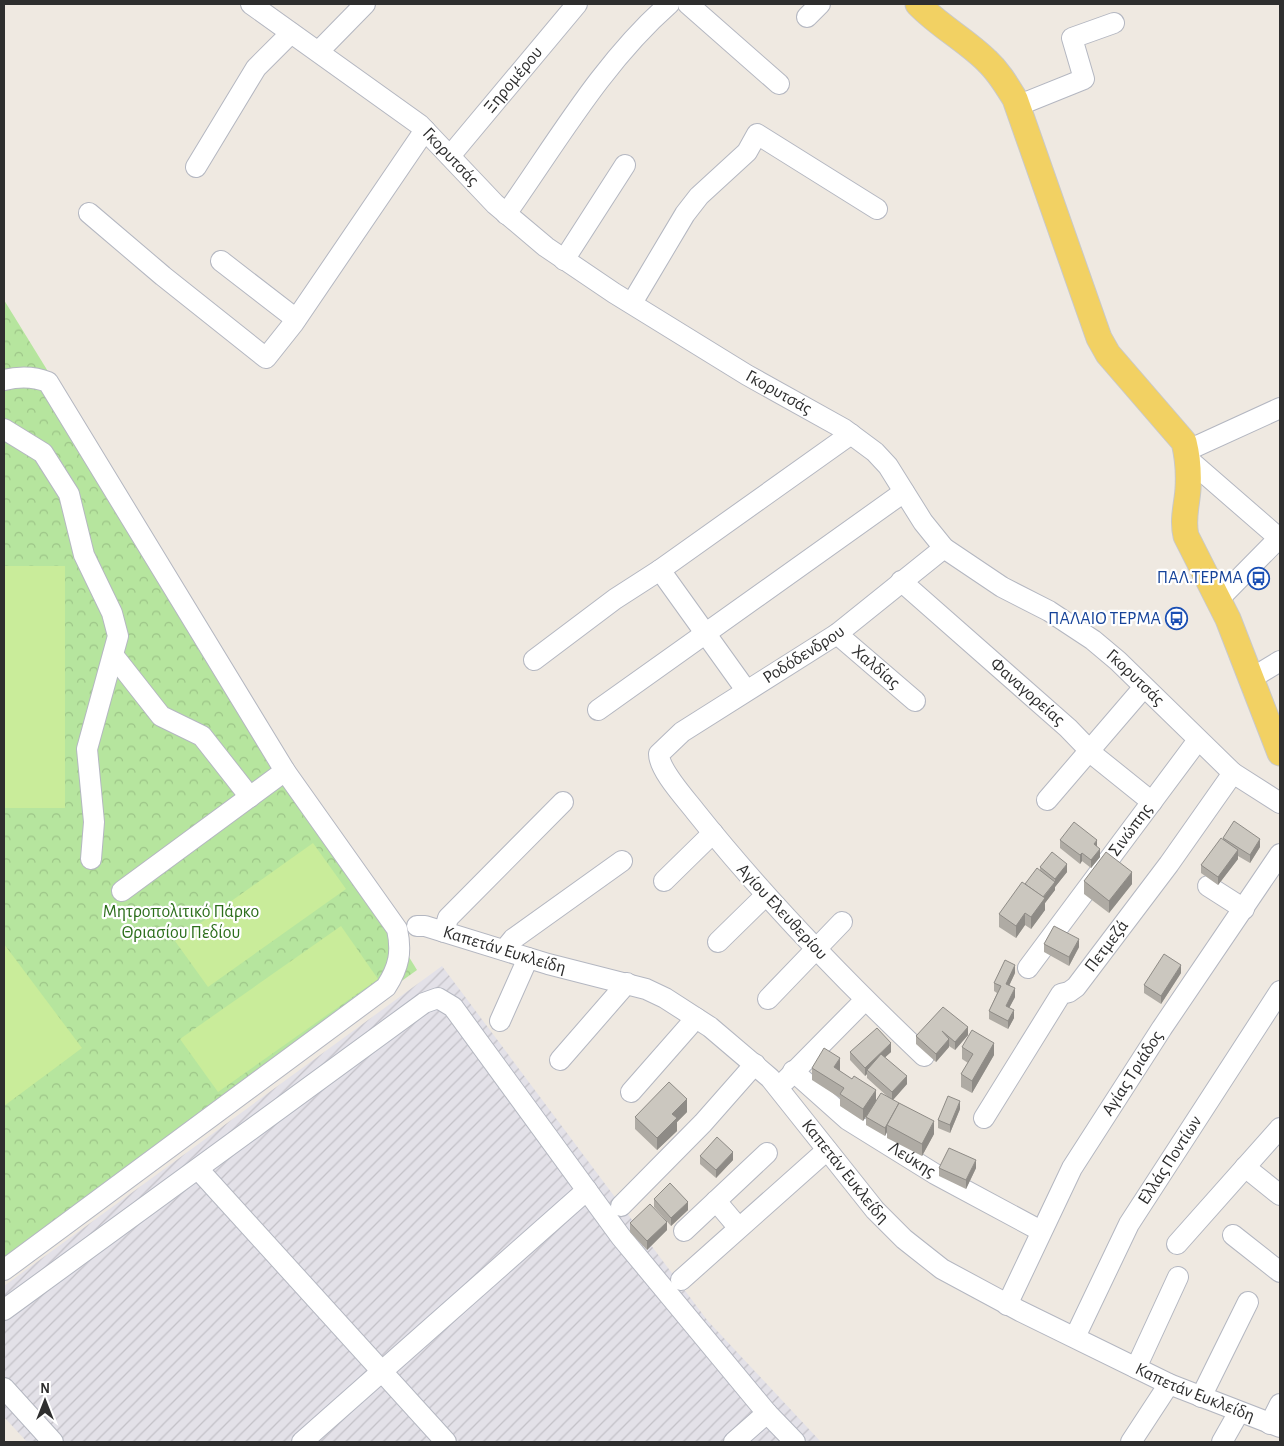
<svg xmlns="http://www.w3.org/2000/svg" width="1284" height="1446" font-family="'Alegreya Sans',sans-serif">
  <defs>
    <pattern id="industrial-furrows" width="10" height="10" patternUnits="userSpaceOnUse" patternTransform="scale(1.25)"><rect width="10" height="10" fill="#e3e1e8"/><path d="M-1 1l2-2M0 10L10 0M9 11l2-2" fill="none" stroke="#c3c1c7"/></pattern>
    <pattern id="park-crowns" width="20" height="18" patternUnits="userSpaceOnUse" patternTransform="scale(1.25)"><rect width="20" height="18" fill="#b6e59e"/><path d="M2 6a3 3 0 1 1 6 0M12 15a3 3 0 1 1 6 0" fill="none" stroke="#9dc588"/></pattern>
  </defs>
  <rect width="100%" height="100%" fill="#efe9e1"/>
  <polygon fill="url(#industrial-furrows)" points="442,966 707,1320 821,1442 27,1442 4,1417 4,1286"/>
  <polygon fill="url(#park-crowns)" points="4,300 417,970 4,1266"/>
  <g fill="#c9ec9a">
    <rect x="4" y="566" width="61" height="242"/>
    <polygon points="313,843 346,889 208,987 175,941"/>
    <polygon points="341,926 378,979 218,1092 180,1039"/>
    <polygon points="4,944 82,1048 4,1106"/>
  </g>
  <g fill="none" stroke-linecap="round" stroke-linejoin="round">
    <defs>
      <g id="minor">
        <path id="s1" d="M251,4L420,125L495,204L546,247L614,293L747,375L844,429L875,452L888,466L923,522L944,548L1002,587L1049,611L1093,640L1118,661L1233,773L1280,803"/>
        <polyline points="688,4 779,84"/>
        <polyline points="807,17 820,4"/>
        <polyline points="319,51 365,4"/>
        <polyline points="1017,106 1084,79 1072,38 1114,23"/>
        <path id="s2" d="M450,156L577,4"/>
        <polyline points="196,167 256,68 291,33"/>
        <polyline points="89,213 163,276 266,358 293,324 425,130"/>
        <path d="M506,214C557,142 602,63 669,4"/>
        <polyline points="564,260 625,165"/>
        <polyline points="221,261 296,319"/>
        <polyline points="632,303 685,214 699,196 747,152 757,134 877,209"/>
        <path d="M4,380C20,376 33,376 48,382L285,771L397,929C402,952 399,967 386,987L4,1270"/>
        <polyline points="4,429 43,453 69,494 84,555 112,613 118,636 87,749 94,822 91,859"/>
        <polyline points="1186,451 1280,408"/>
        <polyline points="1188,459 1280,539"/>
        <polyline points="660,570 746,690"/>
        <path id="s3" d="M901,581L1068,728L1096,757L1152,802"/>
        <polyline points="1218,600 1279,538"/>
        <path id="s4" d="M837,634L915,701"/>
        <polyline points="113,655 161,716 202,736 250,797"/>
        <polyline points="534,660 615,599 660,570 851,434"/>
        <polyline points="1252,678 1280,661"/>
        <polyline points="598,710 904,492"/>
        <polyline points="1047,800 1144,687"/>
        <polyline points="664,881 713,833"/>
        <polyline points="1208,886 1244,909"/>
        <polyline points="122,891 285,771"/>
        <path id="s5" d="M417,926H425L548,964L646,989L665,998L710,1027L770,1078L875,1210L904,1239L942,1269L1020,1311L1169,1384L1280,1427"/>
        <polyline points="444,932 448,918 563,802"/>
        <polyline points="718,942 765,896"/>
        <polyline points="504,950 513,939 622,861"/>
        <path id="s6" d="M1028,968L1198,740"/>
        <polyline points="768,999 842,922"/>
        <polyline points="500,1021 528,958"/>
        <path id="s7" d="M924,1056C843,979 765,899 695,811C685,798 659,770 659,754L682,732L837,634L944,548"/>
        <polyline points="560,1060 627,983"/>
        <path id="s8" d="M793,1071L848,1120L935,1174L1041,1231"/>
        <polyline points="785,1081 865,1000"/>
        <polyline points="631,1092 696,1018"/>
        <path id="s9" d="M984,1118L1061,994L1069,992L1076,987L1169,864L1233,773"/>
        <polyline points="1245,1167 1280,1195"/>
        <polyline points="198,1169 446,1442"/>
        <polyline points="716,1201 738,1227"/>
        <polyline points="621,1206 703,1123 755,1064"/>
        <polyline points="684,1231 767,1153"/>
        <polyline points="1233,1235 1280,1272"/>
        <polyline points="1177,1244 1280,1128"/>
        <polyline points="681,1280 827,1150"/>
        <path id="s10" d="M1007,1305L1072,1168L1162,1028L1280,854"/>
        <polyline points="4,1310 424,1003 438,998 453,1007 621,1237 767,1413"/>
        <path id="s11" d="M1075,1337L1129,1224L1280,991"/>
        <polyline points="1136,1368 1178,1277"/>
        <polyline points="4,1388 53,1442"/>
        <polyline points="1201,1397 1248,1302"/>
        <polyline points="1270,1424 1280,1404"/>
        <polyline points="302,1442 587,1190"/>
        <polyline points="734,1442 767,1413 795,1442"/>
        <polyline points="1131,1442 1169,1384"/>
        <polyline points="1222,1442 1239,1412"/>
      </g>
      <path id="major" d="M918,4C939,26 966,40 987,61C999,72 1007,86 1015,99L1099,338L1108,354L1184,442C1188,458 1189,473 1188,489C1187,505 1182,519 1186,536L1228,619L1280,753"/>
    </defs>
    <use href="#minor" stroke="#b4b7c1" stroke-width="22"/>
    <use href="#major" stroke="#c9c9c9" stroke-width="27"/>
    <use href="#minor" stroke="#fff" stroke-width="20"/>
    <use href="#major" stroke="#f2d163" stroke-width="25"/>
  </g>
  <g fill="#afaba4">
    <polygon points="1223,838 1260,847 1250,863 1238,856 1238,859 1218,885 1201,873 1201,865 1223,839"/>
    <polygon points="1060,840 1097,847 1100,857 1091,868 1082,861 1080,864 1060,848"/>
    <polygon points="1040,867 1067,872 1055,887 1055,890 1045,903 1045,910 1031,929 1025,925 1016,938 999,927 999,914 1025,884 1040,870"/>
    <polygon points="1084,881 1132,884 1109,913 1084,894"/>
    <polygon points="1044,944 1079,947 1069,966 1044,952"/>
    <polygon points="1015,973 1009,986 1015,997 1009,1008 1014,1018 1008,1029 989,1019 989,1011 997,993 994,991 994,983"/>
    <polygon points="1181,973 1161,1004 1144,993 1144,985"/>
    <polygon points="968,1027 968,1035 955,1050 949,1046 949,1047 936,1062 916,1044 916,1036"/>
    <polygon points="962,1047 994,1055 972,1093 961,1087 961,1074 968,1063 962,1059"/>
    <polygon points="850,1052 891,1052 885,1057 907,1084 893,1100 934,1134 922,1156 887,1138 887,1132 885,1136 866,1125 866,1117 872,1108 863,1121 840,1106 840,1098 812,1080 812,1068 840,1071 876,1101 888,1097 867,1078 867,1074 865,1076 850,1060"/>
    <polygon points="960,1109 950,1133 938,1128 938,1120"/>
    <polygon points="687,1112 677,1122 677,1131 657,1150 635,1129 635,1117"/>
    <polygon points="700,1156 733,1160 716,1178 700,1164"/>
    <polygon points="939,1168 976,1168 966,1189 939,1176"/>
    <polygon points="654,1199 688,1210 671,1226 654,1207"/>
    <polygon points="630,1223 667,1230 647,1250 630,1232"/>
  </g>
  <g fill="#8e8b86">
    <polygon points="1260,839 1260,847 1250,863 1250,855"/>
    <polygon points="1097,840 1097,848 1094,844"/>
    <polygon points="1100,849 1100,857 1091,868 1091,860"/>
    <polygon points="1238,850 1238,859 1218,885 1218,877"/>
    <polygon points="1082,853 1082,861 1080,864 1080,855"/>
    <polygon points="1067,864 1067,872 1055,887 1055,890 1045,903 1045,910 1031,929 1031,917 1043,898 1055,882 1055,879"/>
    <polygon points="1132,872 1132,884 1109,913 1109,901"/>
    <polygon points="1025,913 1025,925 1016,938 1016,926"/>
    <polygon points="1079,939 1079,947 1069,966 1069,957"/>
    <polygon points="1015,965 1015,973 1006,992 1006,984"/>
    <polygon points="1181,965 1181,973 1161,1004 1161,996"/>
    <polygon points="1015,988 1015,997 1006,1014 1006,1006"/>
    <polygon points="1014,1010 1014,1018 1008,1029 1008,1021"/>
    <polygon points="968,1027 968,1035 955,1050 955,1042"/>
    <polygon points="949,1039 949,1047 936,1062 936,1054"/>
    <polygon points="891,1043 891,1052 869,1072 867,1070 867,1074 865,1076 865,1068"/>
    <polygon points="994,1043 994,1055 972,1093 972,1081"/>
    <polygon points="840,1058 840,1071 834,1080 834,1067"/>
    <polygon points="907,1076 907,1084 892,1101 892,1092"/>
    <polygon points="876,1090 876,1102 863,1121 863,1109"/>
    <polygon points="687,1099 687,1112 677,1122 677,1131 657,1150 657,1138 672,1114"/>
    <polygon points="960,1101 960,1109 950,1133 950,1125"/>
    <polygon points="899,1103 887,1125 887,1132 885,1136 885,1128"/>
    <polygon points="934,1121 934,1134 922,1156 922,1144"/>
    <polygon points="733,1152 733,1160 716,1178 716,1170"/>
    <polygon points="976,1160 976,1168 966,1189 966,1180"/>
    <polygon points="688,1202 688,1210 671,1226 671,1218"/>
    <polygon points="667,1222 667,1230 647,1250 647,1241"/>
  </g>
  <g fill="#cbc7bf" stroke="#8e8b86">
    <polygon points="1234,821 1260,839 1250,855 1223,838"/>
    <polygon points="1074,822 1097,840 1094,844 1100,849 1091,860 1082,853 1080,855 1060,840"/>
    <polygon points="1221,838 1238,850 1218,877 1201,865"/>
    <polygon points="1052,852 1067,864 1055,879 1040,867"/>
    <polygon points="1106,852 1132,872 1109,901 1084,881"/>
    <polygon points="1037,868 1055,882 1043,897 1025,884"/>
    <polygon points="1022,882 1045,898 1031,917 1025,913 1016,926 999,914"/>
    <polygon points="1054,926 1079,939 1069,957 1044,944"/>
    <polygon points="1164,954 1181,965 1161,996 1144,985"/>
    <polygon points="1005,960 1015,965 1006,984 1015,988 1006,1006 1014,1010 1008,1021 989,1011 1001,986 994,983"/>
    <polygon points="943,1007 968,1027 955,1042 942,1031 949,1039 936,1054 916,1036"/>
    <polygon points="877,1028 891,1043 865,1068 850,1052"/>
    <polygon points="972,1030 994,1043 972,1081 961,1074 973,1054 962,1047"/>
    <polygon points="824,1048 840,1058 834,1067 852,1079 854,1076 876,1090 863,1109 840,1094 844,1088 812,1068"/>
    <polygon points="881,1054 907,1076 892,1092 867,1070"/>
    <polygon points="669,1082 687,1099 672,1114 677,1118 657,1138 635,1117"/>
    <polygon points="881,1093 899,1103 885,1128 866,1117"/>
    <polygon points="948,1096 960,1101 950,1125 938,1120"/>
    <polygon points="899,1103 934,1121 922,1144 887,1125"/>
    <polygon points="717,1137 733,1152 716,1170 700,1156"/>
    <polygon points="949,1148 976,1160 966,1180 939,1168"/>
    <polygon points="670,1183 688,1202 671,1218 654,1199"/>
    <polygon points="650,1204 667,1222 647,1241 630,1223"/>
  </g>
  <defs>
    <symbol id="bus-ring" viewBox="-11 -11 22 22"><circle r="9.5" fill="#fff" stroke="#1a4fb4" stroke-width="1.5"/><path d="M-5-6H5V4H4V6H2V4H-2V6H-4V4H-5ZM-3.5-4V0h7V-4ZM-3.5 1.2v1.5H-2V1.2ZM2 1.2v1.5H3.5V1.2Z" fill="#1a4fb4"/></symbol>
  </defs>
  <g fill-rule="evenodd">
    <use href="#bus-ring" x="1246" y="566" width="25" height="25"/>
    <use href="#bus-ring" x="1164" y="606" width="25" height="25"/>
  </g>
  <g text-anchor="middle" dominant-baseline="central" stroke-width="4.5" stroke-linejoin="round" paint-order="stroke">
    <g font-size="18" fill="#2e2e2e" stroke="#fff">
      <text stroke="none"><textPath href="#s2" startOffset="99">Ξηρομέρου</textPath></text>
      <text stroke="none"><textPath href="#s1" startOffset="252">Γκορυτσάς</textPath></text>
      <text stroke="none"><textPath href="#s1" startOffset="658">Γκορυτσάς</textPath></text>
      <text stroke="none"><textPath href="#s7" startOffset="580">Ροδόδενδρου</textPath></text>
      <text stroke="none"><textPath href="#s4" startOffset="51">Χαλδίας</textPath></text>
      <text stroke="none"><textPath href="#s1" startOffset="1122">Γκορυτσάς</textPath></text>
      <text stroke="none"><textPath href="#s3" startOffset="168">Φαναγορείας</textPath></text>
      <text stroke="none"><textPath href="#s6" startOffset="172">Σινώπης</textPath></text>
      <text transform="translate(782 912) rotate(47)">Αγίου Ελευθερίου</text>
      <text stroke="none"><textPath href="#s9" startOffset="214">Πετμεζά</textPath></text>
      <text stroke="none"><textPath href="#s5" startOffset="91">Καπετάν Ευκλείδη</textPath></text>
      <text stroke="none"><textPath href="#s10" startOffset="264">Αγίας Τριάδος</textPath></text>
      <text stroke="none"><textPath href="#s8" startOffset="149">Λεύκης</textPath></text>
      <text stroke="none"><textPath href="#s11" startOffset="201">Ελλάς Ποντίων</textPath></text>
      <text stroke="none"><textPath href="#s5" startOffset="511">Καπετάν Ευκλείδη</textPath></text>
      <text stroke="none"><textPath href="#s5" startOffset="931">Καπετάν Ευκλείδη</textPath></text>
    </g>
    <g font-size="18" fill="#164399" stroke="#fff" text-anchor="end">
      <text x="1243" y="578">ΠΑΛ.ΤΕΡΜΑ</text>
      <text x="1161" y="619">ΠΑΛΑΙΟ ΤΕΡΜΑ</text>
    </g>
    <g font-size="18" fill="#2c6e1b" stroke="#fff">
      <text x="181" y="912">Μητροπολιτικό Πάρκο<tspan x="181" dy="21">Θριασίου Πεδίου</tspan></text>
    </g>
  </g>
  <rect width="1284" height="1446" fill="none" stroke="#2e2e2e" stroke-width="10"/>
  <g transform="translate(45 1401)" stroke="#ffffff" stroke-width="4" paint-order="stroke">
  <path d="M0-4L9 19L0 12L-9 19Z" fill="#2e2e2e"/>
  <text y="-8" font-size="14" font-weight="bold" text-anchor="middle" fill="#2e2e2e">N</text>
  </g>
</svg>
